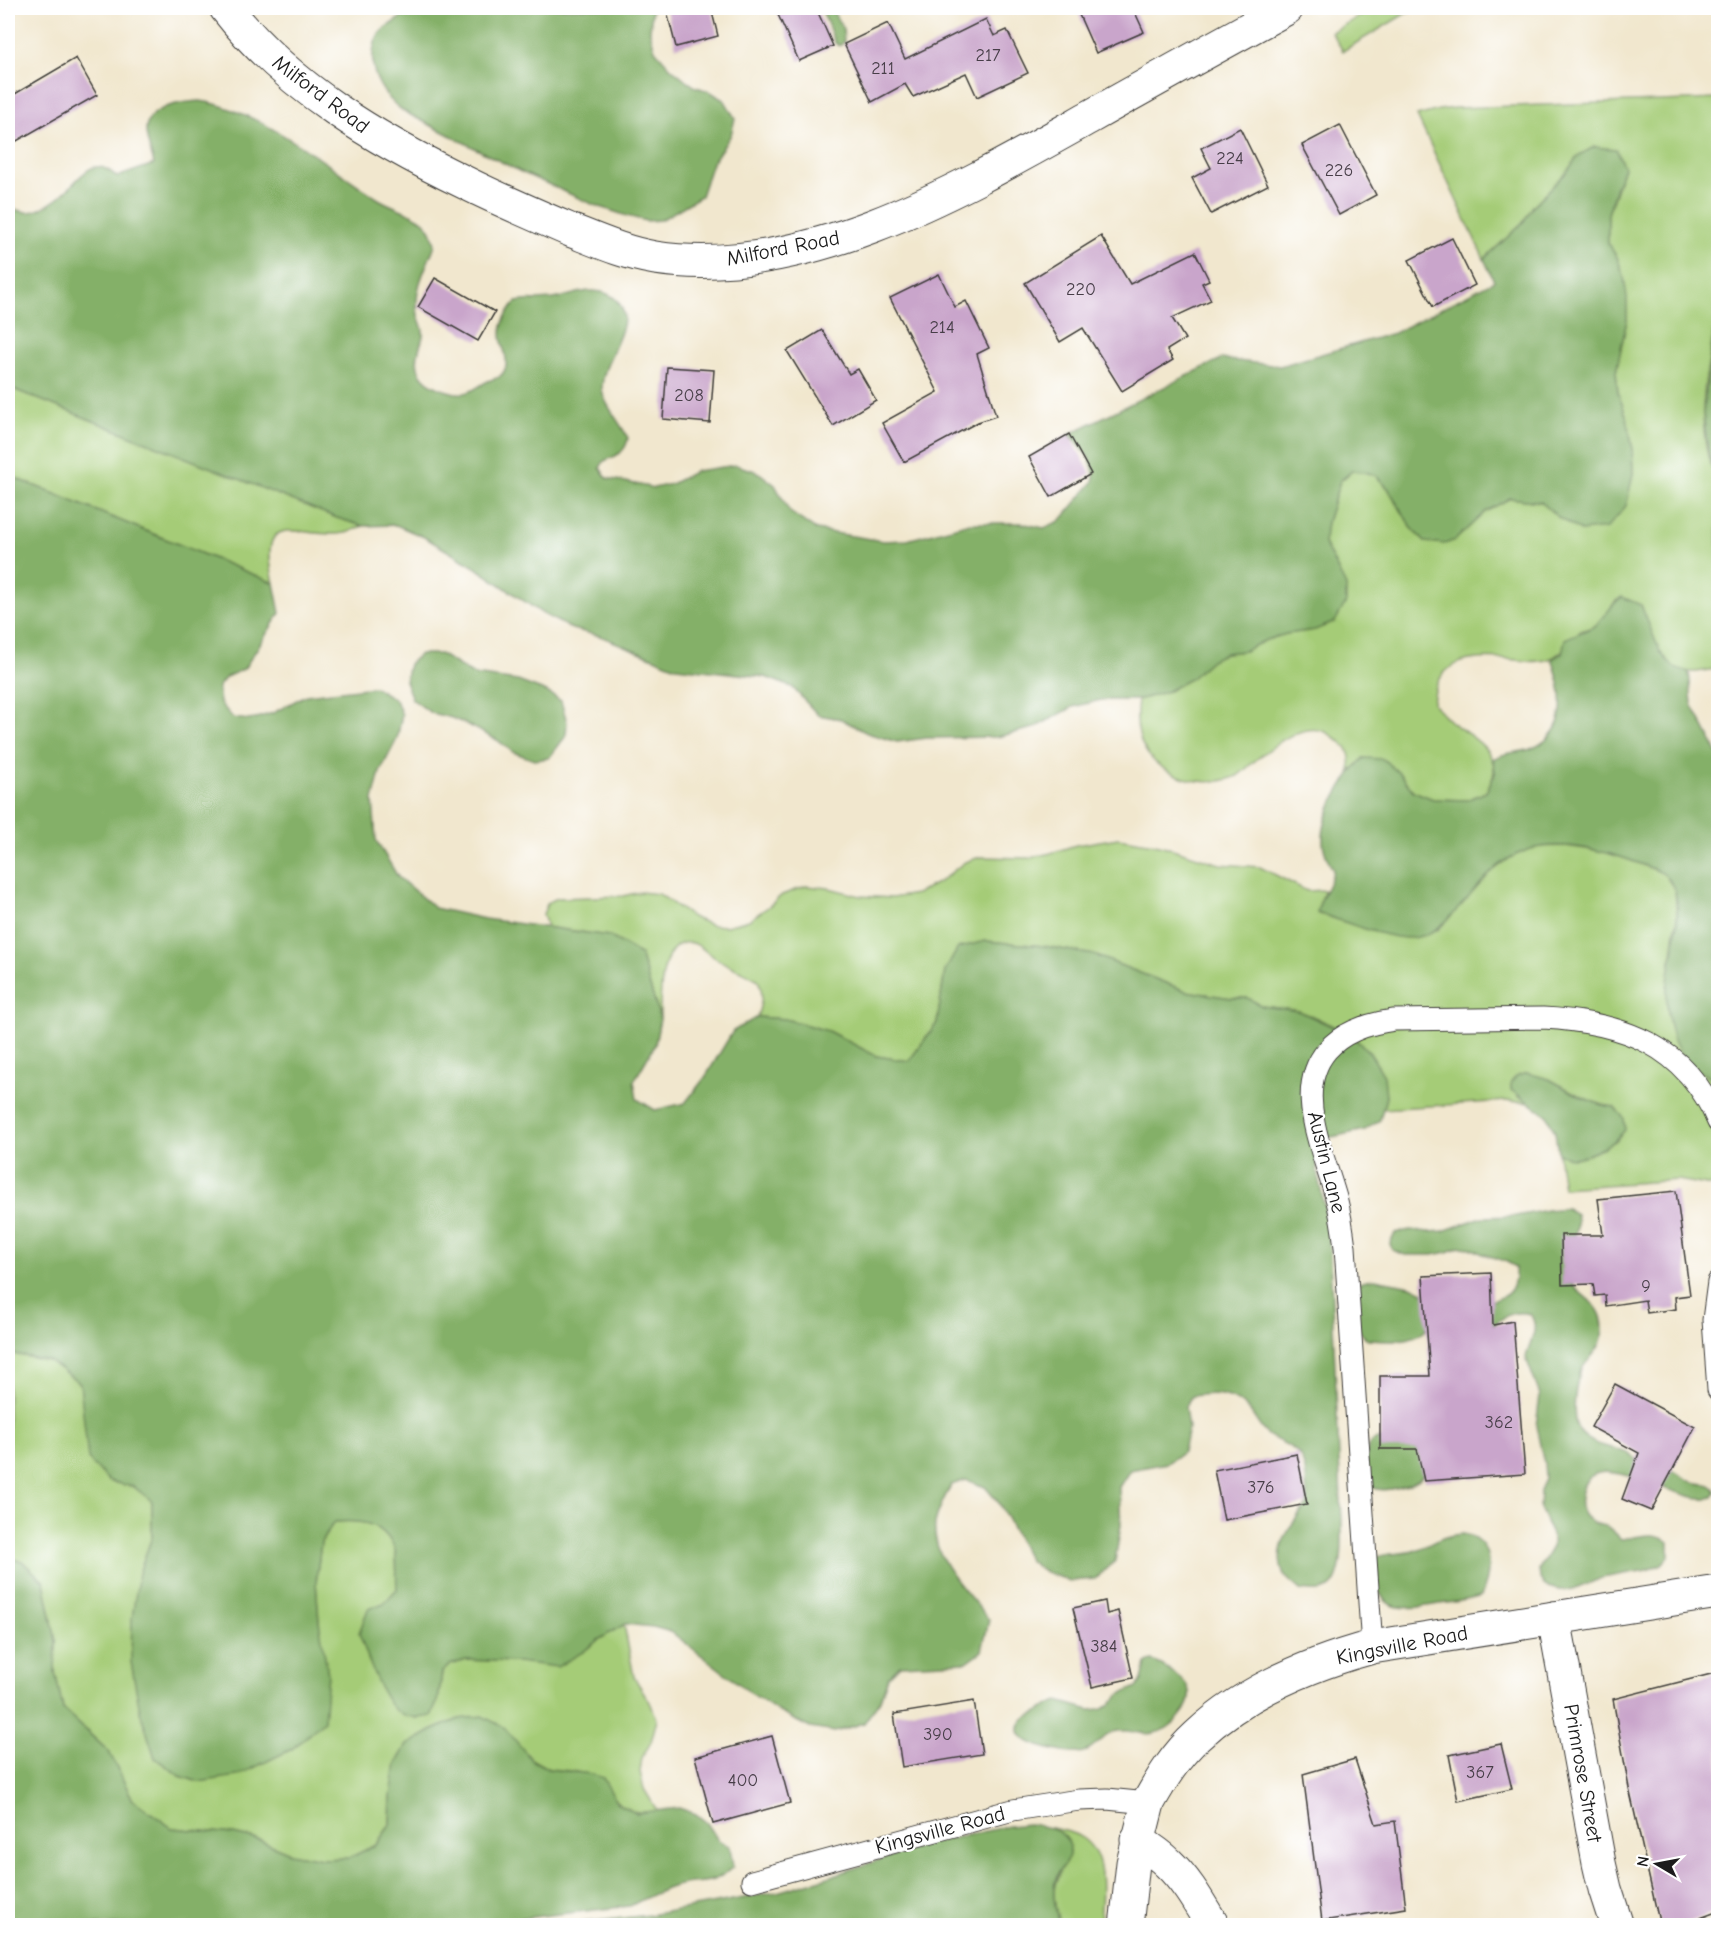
<svg xmlns="http://www.w3.org/2000/svg" width="1726" height="1933" font-family="'Comic Neue',sans-serif">
  <rect width="100%" height="100%" fill="#fff"/>
  <filter id="ink" filterUnits="userSpaceOnUse"><feTurbulence type="fractalNoise" baseFrequency=".0167" numOctaves="2"/><feDisplacementMap in="SourceGraphic" scale="12" xChannelSelector="R" yChannelSelector="G"/><feConvolveMatrix kernelMatrix="1 2 1 2 8 2 1 2 1" color-interpolation-filters="sRGB"/></filter>
  <filter id="wash" filterUnits="userSpaceOnUse"><feTurbulence type="fractalNoise" baseFrequency=".008" numOctaves="4" result="noise"/><feDisplacementMap in="SourceGraphic" scale="24" xChannelSelector="R" yChannelSelector="G"/><feGaussianBlur stdDeviation="1.35" result="paint"/><feColorMatrix in="noise" values="0 0 0 0 0 0 0 0 0 0 0 0 0 0 0 0 0 1.4 0 .05"/><feComposite in="paint" operator="in"/></filter>
  <g filter="url(#wash)">
    <rect width="100%" height="100%" fill="#f1e7ce"/>
    <g fill="#a5cc77" stroke="#60744a" stroke-width="1.5">
      <polygon points="1375,8 1415,8 1343,51 1331,32"/>
      <path d="M1718,99C1718,172 1720,245 1715,318C1713,350 1702,382 1703,414C1704,435 1706,463 1718,480V669C1709,669 1699,673 1689,672C1659,670 1650,628 1641,605L1616,600C1610,610 1603,622 1592,627C1588,629 1582,630 1579,632C1567,641 1564,654 1549,659C1539,663 1527,661 1517,660C1478,657 1436,654 1433,704C1439,709 1444,716 1450,721C1466,734 1494,746 1494,770C1494,777 1489,785 1486,792L1467,800L1433,799L1413,791L1399,773L1364,758L1350,772C1352,755 1349,747 1335,738C1332,736 1327,732 1323,731C1298,723 1270,749 1251,764C1247,768 1242,773 1237,776C1224,782 1206,783 1192,780C1149,769 1132,744 1138,700L1168,691L1190,679L1211,660L1225,653L1244,651L1266,640L1286,634L1315,630L1339,572L1324,543L1327,522L1340,481L1352,471L1365,472L1375,475L1388,488L1411,527L1425,542L1455,540L1485,512L1510,498L1541,502L1559,518L1581,531L1633,474L1632,445L1627,418L1618,393L1616,372L1627,320L1618,259L1608,243V214L1624,167L1579,155L1566,173L1533,206L1523,223L1484,259L1417,116L1439,110L1455,108Z"/>
      <path d="M8,387L337,518L363,526C357,528 351,532 345,533C304,541 255,503 274,583L8,475Z"/>
      <path d="M1118,838L1160,845L1220,864L1260,867L1307,891L1324,890L1318,914L1343,920L1438,930L1492,871L1510,858L1532,847L1565,846L1608,852L1664,873L1675,890L1677,916L1667,991L1703,1074L1718,1082V1187L1678,1180L1563,1188L1558,1153C1583,1162 1596,1150 1618,1139L1614,1107C1590,1104 1570,1090 1549,1079L1518,1097L1532,1103L1507,1101L1383,1109L1386,1096L1351,1035L1317,1018L1299,1011L1262,1006L1248,998H1231L1186,991L1094,955L1044,946L985,941L945,971L937,1023L909,1061L876,1056L828,1031L785,1019L757,1017C761,1005 765,991 757,979C741,970 722,964 708,953C703,949 698,944 692,943C659,937 660,999 660,1019L640,954L609,936L547,927L543,914L548,902L558,898L623,896L640,892L659,894L692,917L711,925L726,926L749,920L768,907L782,895L806,886L829,888L860,896L892,898L916,894L939,882L965,862L980,857L1028,858L1051,853L1076,845Z"/>
      <path d="M8,1353L49,1361L80,1383L84,1412L109,1481L134,1487L152,1501V1537L139,1573L155,1758L180,1776L199,1782L319,1622L316,1582L321,1542L334,1522C359,1520 381,1520 394,1547C398,1555 396,1579 397,1589L384,1603L368,1609V1659L383,1691L395,1709L418,1719L438,1701L442,1672L450,1665L466,1660L518,1662L583,1652L598,1640L624,1624L634,1677L650,1702L657,1719L651,1742L642,1758L640,1772L644,1789L658,1812C623,1814 619,1808 603,1778L572,1771L549,1769L459,1719L431,1731L407,1745L391,1796L390,1825L376,1845L349,1858L322,1859L290,1853L259,1840L233,1834L172,1828L133,1800L109,1752L63,1709L55,1672L56,1641L44,1582L22,1561L8,1559Z"/>
      <path d="M1051,1828C1062,1830 1073,1832 1082,1838C1109,1856 1101,1898 1100,1925H1059C1053,1897 1049,1887 1066,1862Z"/>
    </g>
    <g fill="#84b068" stroke="#506642" stroke-width="1.5">
      <path d="M412,8H652L650,32L655,50L671,68L694,86L711,92L725,101L735,118L731,135L712,163L701,196L661,220L646,221L627,216L594,205L519,171L403,111C384,97 370,76 373,52C374,46 375,39 379,34C389,23 402,19 412,8Z"/>
      <polygon points="821,8 831,8 843,29 844,42 840,46 835,43"/>
      <path d="M200,101C258,109 328,166 377,198C391,207 410,211 423,221C431,227 433,235 435,245C426,268 413,289 418,315C419,320 423,326 423,332C424,338 420,345 419,350C412,374 427,385 448,391C467,397 472,390 486,382C490,379 496,379 499,377C514,365 501,349 501,334C501,321 508,311 516,302C529,300 541,300 553,299C567,297 580,290 594,291C617,292 630,311 621,332C615,350 602,370 602,389C603,403 622,425 628,438C626,452 617,456 604,461L600,468L607,478L654,488L671,484L696,471L736,465L758,472L775,485L790,512L816,530L883,541L907,540L970,523H1021L1044,528L1060,521L1093,482C1098,464 1080,446 1069,434L1221,359L1280,366L1394,333L1494,281L1484,259L1523,223L1533,206L1566,173L1579,155L1594,147L1616,149L1624,167L1616,187L1608,214V243L1618,259L1624,278L1627,297V320L1616,372L1618,393L1627,418L1632,445L1633,474L1626,506L1607,528L1581,531L1559,518L1541,502L1510,498L1485,512L1455,540L1445,544L1425,542L1411,527L1388,488L1375,475L1365,472L1352,471L1340,481L1327,522L1324,543L1346,586V602L1335,622L1315,630L1286,634L1266,640L1244,651L1225,653L1211,660L1190,679L1168,691L1138,700H1101L1073,707L1034,728L997,737L927,738L897,742L867,733L841,719L818,715L792,687L765,677L676,667L600,636L572,629L543,614L473,566L424,537L396,525L363,526L337,518L8,387V207C14,209 24,213 30,212C45,209 57,200 67,190C83,175 93,154 117,177L154,164C152,154 146,142 146,131C146,106 182,102 200,101Z"/>
      <polygon points="1718,241 1718,480 1713,472 1708,451 1703,413 1715,321"/>
      <path d="M8,475L274,583L280,613L244,669L226,677L218,687L220,703L233,718L250,720L273,713L306,695L375,687L396,700L402,715L397,739L380,772L373,800L376,840L398,877L435,908L485,919L609,936L640,954L660,1019L655,1045L634,1081L637,1099L655,1110L685,1103L706,1076L733,1031L757,1017L785,1019L828,1031L876,1056L909,1061L937,1023L945,971L958,948L985,941L1044,946L1094,955L1186,991L1231,998H1248L1262,1006L1299,1011L1351,1035L1370,1053L1384,1076L1386,1097L1380,1120L1365,1130L1327,1138L1317,1150V1172L1325,1209L1329,1236L1342,1522C1342,1538 1344,1579 1329,1588C1320,1593 1310,1591 1300,1590C1295,1585 1286,1579 1283,1573C1273,1549 1292,1522 1307,1505C1306,1490 1308,1468 1299,1455C1293,1445 1277,1442 1268,1435C1260,1429 1257,1421 1251,1413C1235,1393 1215,1392 1192,1396L1185,1406L1188,1428L1183,1452L1167,1463L1130,1470L1119,1487L1121,1525L1115,1561L1095,1579L1070,1581L1043,1571L1029,1560L999,1503L985,1487L966,1480L951,1485C945,1497 937,1511 935,1524C931,1560 969,1593 989,1620L982,1651L967,1662L900,1665L888,1677L880,1700L864,1723L835,1732L810,1728L779,1712L748,1691L671,1632L653,1627L625,1624L598,1640L583,1652L557,1667L518,1662L466,1660L450,1665L442,1672L438,1701L431,1716C419,1719 405,1718 395,1710C380,1697 366,1652 359,1633L368,1609L384,1603L397,1589C396,1579 398,1555 394,1547C381,1521 359,1520 334,1522L321,1542L316,1582L319,1622L328,1674L324,1721L292,1749L237,1776L199,1782L180,1776L155,1758L140,1711L131,1662L132,1618L139,1573L152,1537V1501L134,1487L109,1481L88,1459L80,1383L49,1361L8,1353Z"/>
      <path d="M1622,597L1641,605L1660,652L1674,667L1689,672L1692,704L1718,754V1082C1702,1073 1683,1062 1675,1043C1669,1028 1666,1006 1667,990C1669,961 1694,885 1658,871C1615,853 1552,832 1510,858C1493,868 1480,884 1467,899C1453,914 1440,932 1418,937C1395,943 1342,920 1317,913C1320,895 1331,887 1333,870C1329,863 1324,853 1323,843C1321,815 1345,777 1364,758L1383,759L1399,773L1413,791L1433,799L1467,800L1486,792L1495,773L1493,759C1508,750 1520,754 1533,748C1571,731 1564,691 1552,659L1562,653L1565,639C1575,634 1587,631 1596,625C1606,617 1611,603 1622,597Z"/>
      <polygon points="420,654 440,654 474,675 518,681 547,692 561,701 567,722 566,736 549,758 534,760 513,752 497,740 472,727 452,718 431,713 412,699 405,681 409,664"/>
      <path d="M1527,1073L1549,1079L1583,1098L1602,1105L1614,1107L1624,1118L1625,1130C1616,1142 1588,1158 1572,1158C1567,1157 1562,1154 1558,1153L1555,1132L1547,1115L1511,1090V1082L1517,1076Z"/>
      <path d="M1566,1208L1576,1214C1577,1219 1578,1224 1577,1228C1574,1243 1564,1256 1567,1272C1571,1299 1609,1297 1602,1337C1600,1350 1590,1357 1583,1367C1575,1379 1571,1417 1578,1429C1588,1446 1611,1446 1627,1453C1634,1456 1639,1463 1646,1465C1655,1468 1665,1467 1673,1471C1680,1474 1686,1480 1693,1482C1704,1486 1710,1480 1716,1492L1713,1497C1683,1509 1586,1436 1581,1497C1580,1505 1581,1513 1587,1518C1594,1526 1599,1523 1607,1527C1612,1529 1617,1535 1621,1539C1637,1538 1655,1529 1669,1542V1556L1662,1564L1647,1570L1602,1578L1573,1590H1559L1545,1586L1540,1579L1539,1569L1552,1547V1535L1539,1506L1540,1490L1545,1479L1544,1464L1536,1426L1540,1395L1526,1358C1528,1342 1541,1330 1530,1314C1507,1309 1502,1320 1485,1331L1479,1304C1503,1298 1517,1296 1515,1267L1507,1262L1483,1254L1471,1248L1460,1247L1448,1252L1433,1255H1405L1392,1250L1390,1244L1395,1233L1410,1230L1429,1232L1443,1231L1482,1217L1516,1216L1547,1210Z"/>
      <path d="M1375,1279L1411,1286L1427,1294C1428,1302 1430,1311 1430,1318C1427,1345 1387,1340 1368,1339C1351,1331 1354,1299 1359,1283L1366,1280Z"/>
      <path d="M1385,1437C1405,1442 1417,1442 1427,1463C1425,1467 1424,1472 1422,1476C1416,1485 1384,1493 1374,1488C1364,1483 1363,1449 1372,1442C1375,1439 1380,1438 1385,1437Z"/>
      <path d="M1462,1534C1466,1535 1473,1536 1476,1539C1494,1551 1489,1580 1481,1596C1467,1601 1454,1602 1440,1604C1416,1607 1385,1617 1377,1585C1374,1575 1373,1567 1377,1557C1389,1552 1404,1555 1416,1550C1434,1543 1442,1535 1462,1534Z"/>
      <path d="M8,1559L22,1561L44,1582L56,1641L55,1672L63,1709L109,1752L133,1800L172,1828L233,1834L259,1840L290,1853L322,1859L349,1858L376,1845L390,1825L391,1796L396,1763L407,1745L431,1731L459,1719L482,1716L504,1727L532,1760L548,1769L592,1774L603,1778L618,1804L636,1813L679,1808L696,1814L707,1823L718,1840L730,1847L733,1867C710,1888 702,1879 675,1886C659,1891 645,1898 630,1906L498,1921L496,1925H8Z"/>
      <path d="M1152,1661C1162,1664 1188,1680 1189,1691C1192,1709 1171,1730 1154,1733C1142,1736 1130,1729 1118,1731C1102,1733 1097,1751 1079,1753C1066,1754 1004,1744 1022,1721C1026,1716 1033,1715 1038,1712C1044,1708 1050,1704 1058,1701L1090,1710L1100,1709L1111,1704L1119,1695L1137,1687L1142,1680L1146,1663Z"/>
      <path d="M1028,1824C1049,1826 1081,1834 1066,1862C1063,1868 1057,1872 1056,1878C1051,1894 1056,1910 1059,1925L551,1926L649,1915L777,1892L825,1878L927,1844L1009,1826Z"/>
    </g>
    <g id="blocks">
      <g fill="#c9a5cb">
        <polygon points="666,8 711,8 718,36 676,47"/>
        <polygon points="775,8 816,8 833,46 799,61"/>
        <polygon points="1076,8 1133,8 1144,32 1096,53"/>
        <polygon points="986,19 994,36 1007,30 1028,73 977,97 966,73 913,97 905,84 872,102 844,44 888,23 905,59"/>
        <polygon points="76,58 97,95 8,146 8,98"/>
        <polygon points="1340,125 1376,195 1339,215 1302,145"/>
        <polygon points="1240,128 1268,185 1211,214 1192,178 1211,168 1201,148"/>
        <polygon points="1101,236 1130,284 1195,252 1209,280 1202,283 1211,300 1172,318 1185,339 1167,350 1173,360 1122,391 1083,328 1060,342 1025,283"/>
        <polygon points="1452,238 1475,285 1433,307 1409,260"/>
        <polygon points="939,274 955,307 966,301 989,348 977,354 996,416 978,422 904,462 882,423 938,392 890,298"/>
        <polygon points="435,278 495,312 478,341 418,307"/>
        <polygon points="822,330 849,374 858,369 876,400 833,426 787,351"/>
        <polygon points="667,367 714,370 710,423 663,419"/>
        <polygon points="1069,434 1091,474 1051,497 1029,457"/>
        <polygon points="1676,1191 1690,1295 1675,1297 1676,1309 1647,1313 1645,1300 1606,1306 1605,1295 1595,1296 1593,1284 1562,1285 1561,1235 1603,1235 1598,1199"/>
        <polygon points="1491,1273 1493,1325 1513,1321 1525,1474 1424,1481 1417,1449 1380,1449 1380,1376 1430,1376 1423,1276"/>
        <polygon points="1615,1384 1695,1427 1651,1511 1622,1499 1639,1453 1591,1427"/>
        <polygon points="1297,1454 1307,1504 1224,1520 1214,1470"/>
        <polygon points="1105,1601 1107,1614 1118,1611 1133,1678 1092,1687 1073,1608"/>
        <polygon points="1719,1672 1719,1911 1679,1926 1660,1926 1629,1788 1613,1699"/>
        <polygon points="974,1701 982,1754 902,1767 894,1714"/>
        <polygon points="772,1736 790,1803 713,1824 695,1757"/>
        <polygon points="1501,1744 1512,1789 1458,1801 1449,1755"/>
        <polygon points="1355,1759 1376,1824 1395,1821 1406,1908 1322,1921 1303,1774"/>
      </g>
    </g>
  </g>
  <g filter="url(#ink)">
    <use href="#blocks" fill-opacity="0" stroke="#3c3a37" stroke-width="1.5"/>
    <g fill="none" stroke-linecap="round" stroke-linejoin="round">
      <defs>
        <g id="lane">
          <polyline points="1718,1282 1713,1320 1718,1390"/>
          <path d="M1372,1647L1345,1247C1343,1231 1341,1216 1337,1201C1330,1175 1319,1149 1314,1122C1301,1059 1335,1028 1394,1020L1543,1018C1622,1022 1686,1045 1718,1122"/>
          <polyline points="752,1881 1013,1810 1079,1800 1107,1799 1148,1803"/>
        </g>
        <g id="street">
          <path d="M226,8C287,87 377,140 466,183C500,200 535,215 570,230C598,241 625,253 655,258C804,281 963,188 1088,118C1154,81 1220,44 1287,8"/>
          <polyline points="1554,1618 1599,1863 1605,1889 1617,1926"/>
          <path d="M1148,1803C1162,1778 1176,1755 1197,1736C1244,1692 1310,1664 1372,1647L1718,1592"/>
          <path d="M1137,1840C1148,1847 1159,1854 1168,1863C1187,1881 1199,1903 1213,1926"/>
        </g>
        <polyline id="secondary" points="1126,1926 1133,1863 1148,1803"/>
      </defs>
      <use href="#lane" stroke="#3c3a37" stroke-width="23"/>
      <use href="#street" stroke="#3c3a37" stroke-width="35"/>
      <use href="#secondary" stroke="#3c3a37" stroke-width="35"/>
      <use href="#lane" stroke="#fff" stroke-width="21"/>
      <use href="#street" stroke="#fff" stroke-width="33"/>
      <use href="#secondary" stroke="#fff" stroke-width="33"/>
    </g>
  </g>
  <g text-anchor="middle" dominant-baseline="central" stroke-width="4.5" stroke-linejoin="round" paint-order="stroke">
    <g font-size="18" fill="#473e48">
      <text x="988" y="55">217</text>
      <text x="883" y="68">211</text>
      <text x="1230" y="158">224</text>
      <text x="1339" y="170">226</text>
      <text x="1081" y="289">220</text>
      <text x="942" y="327">214</text>
      <text x="689" y="395">208</text>
      <text x="1646" y="1286">9</text>
      <text x="1499" y="1422">362</text>
      <text x="1261" y="1487">376</text>
      <text x="1104" y="1646">384</text>
      <text x="938" y="1734">390</text>
      <text x="1480" y="1772">367</text>
      <text x="743" y="1780">400</text>
    </g>
    <g font-size="21" fill="#1c1c1c" stroke="#fff">
      <text transform="translate(321 94) rotate(37)">Milford Road</text>
      <text transform="translate(783 248) rotate(-11)">Milford Road</text>
      <text transform="translate(1327 1162) rotate(76)">Austin Lane</text>
      <text transform="translate(1402 1645) rotate(-11)">Kingsville Road</text>
      <text transform="translate(1583 1773) rotate(80)">Primrose Street</text>
      <text transform="translate(940 1830) rotate(-15)">Kingsville Road</text>
    </g>
  </g>
  <rect width="1726" height="1933" fill="none" stroke="#fff" stroke-width="30"/>
  <g transform="translate(1657 1864) rotate(280)" stroke="#ffffff" stroke-width="4.5" paint-order="stroke">
  <path d="M0-4.5L10 22L0 15L-10 22Z" fill="#1c1c1c"/>
  <text y="-9" font-size="16" font-weight="bold" text-anchor="middle" fill="#1c1c1c">N</text>
  </g>
</svg>
